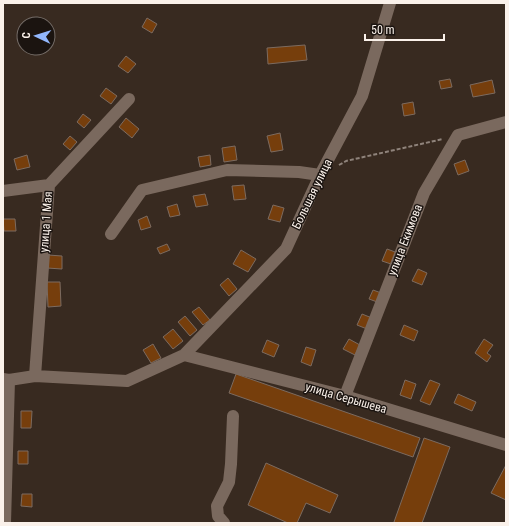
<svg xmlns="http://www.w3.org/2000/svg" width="509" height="526" font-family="'Roboto Condensed',sans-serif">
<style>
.building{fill:#763e0c;stroke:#7c6b60}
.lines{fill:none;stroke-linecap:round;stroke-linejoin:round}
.path{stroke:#8f837b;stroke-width:2;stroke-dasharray:4 2;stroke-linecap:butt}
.minor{stroke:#7a695e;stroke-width:12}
.labels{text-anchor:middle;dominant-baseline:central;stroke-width:3;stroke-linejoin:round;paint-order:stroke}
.street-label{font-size:12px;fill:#faf1ea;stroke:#1b1410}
</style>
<rect width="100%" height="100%" fill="#382a20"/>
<path class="building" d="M 147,18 L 157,24 L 152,33 L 142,27 Z
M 305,45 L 307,60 L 268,64 L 267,48 Z
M 126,56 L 136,64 L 128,73 L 118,66 Z
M 450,79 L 452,87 L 441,89 L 439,81 Z
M 492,80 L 495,93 L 473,97 L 470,85 Z
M 106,88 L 117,96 L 111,104 L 100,96 Z
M 413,102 L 415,114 L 404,116 L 402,104 Z
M 83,114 L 91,120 L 84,128 L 77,122 Z
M 126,118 L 139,129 L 132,138 L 119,127 Z
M 280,133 L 283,150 L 271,152 L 267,136 Z
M 70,136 L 77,142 L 70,150 L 63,144 Z
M 235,146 L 237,160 L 224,162 L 222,148 Z
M 27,155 L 30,167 L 17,170 L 14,159 Z
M 210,155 L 211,165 L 200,167 L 198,157 Z
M 465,160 L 469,171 L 458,175 L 454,164 Z
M 244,185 L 246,199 L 234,200 L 232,186 Z
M 205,194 L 208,205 L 196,207 L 193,196 Z
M 177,204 L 180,215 L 170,217 L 167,207 Z
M 273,205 L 284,208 L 280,222 L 268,219 Z
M 147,216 L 151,227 L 141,230 L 138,220 Z
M 3,219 L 15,219 L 16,231 L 4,231 Z
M 167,244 L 170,250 L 160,254 L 157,248 Z
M 387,249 L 398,253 L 394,265 L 382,261 Z
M 241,250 L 256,259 L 248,272 L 233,264 Z
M 48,255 L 62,256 L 62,269 L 47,268 Z
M 418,269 L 427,273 L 422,285 L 412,281 Z
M 228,278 L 237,289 L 229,296 L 220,285 Z
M 47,282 L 60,282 L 61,306 L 48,307 Z
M 373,290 L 384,294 L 380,303 L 369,299 Z
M 199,307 L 210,320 L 203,325 L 192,312 Z
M 362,314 L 372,318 L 367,329 L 357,325 Z
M 185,316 L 197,330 L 190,336 L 178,322 Z
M 404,325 L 418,331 L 414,341 L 400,335 Z
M 173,329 L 183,341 L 173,349 L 163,337 Z
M 349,339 L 360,345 L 355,355 L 343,349 Z
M 484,339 L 493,345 L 487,353 L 491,356 L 487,362 L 475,353 Z
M 267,340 L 279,345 L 274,357 L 262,352 Z
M 153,344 L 161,358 L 151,363 L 143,350 Z
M 306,347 L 316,350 L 311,366 L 301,362 Z
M 236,374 L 420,438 L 413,457 L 229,393 Z
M 405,380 L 416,384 L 411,399 L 400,395 Z
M 430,380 L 440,384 L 430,405 L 420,401 Z
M 458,394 L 476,402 L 472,411 L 454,403 Z
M 21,411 L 32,411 L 31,428 L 21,428 Z
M 424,438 L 450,447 L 422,523 L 396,523 L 394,522 Z
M 18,451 L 28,451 L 28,464 L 18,464 Z
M 266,463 L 338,495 L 330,513 L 306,503 L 297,523 L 288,523 L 248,505 Z
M 506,465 L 506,500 L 491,493 Z
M 22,494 L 32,494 L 32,507 L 21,506 Z"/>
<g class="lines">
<path class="path" d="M 339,165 L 346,161 L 443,139"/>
<path class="minor" d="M 3,191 L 49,185
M 111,234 L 142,190 L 227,170 L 299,172 L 320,175
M 184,355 L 345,396 L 506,445
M 35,376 L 49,185 L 129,99
M 3,379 L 9,380 L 35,376 L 127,381 L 184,355 L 286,249 L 320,175 L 362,96 L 390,3
M 345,396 L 424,193 L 458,135 L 506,122
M 5,523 L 9,380
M 224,523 L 218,516 L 217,506 L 229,482 L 231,464 L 233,416"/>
</g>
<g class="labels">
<g class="street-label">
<text transform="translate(312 194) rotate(-64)">Большая улица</text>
<text transform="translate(46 222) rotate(-86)">улица 1 Мая</text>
<text transform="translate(405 240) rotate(-69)">улица Екимова</text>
<text transform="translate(346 398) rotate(16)">улица Серышева</text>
</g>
</g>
<rect width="509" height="526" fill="none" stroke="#faf1ea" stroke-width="8"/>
<g transform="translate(36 36) rotate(274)"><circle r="19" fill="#1b1410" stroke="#746c67"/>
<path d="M0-3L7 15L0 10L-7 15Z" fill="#92b7fd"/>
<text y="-6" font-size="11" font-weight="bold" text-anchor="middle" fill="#faf1ea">С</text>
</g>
<path d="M365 34v6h79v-6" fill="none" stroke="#faf1ea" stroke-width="2"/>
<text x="371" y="34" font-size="12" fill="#faf1ea" stroke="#1b1410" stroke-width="3" paint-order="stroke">50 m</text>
</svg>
